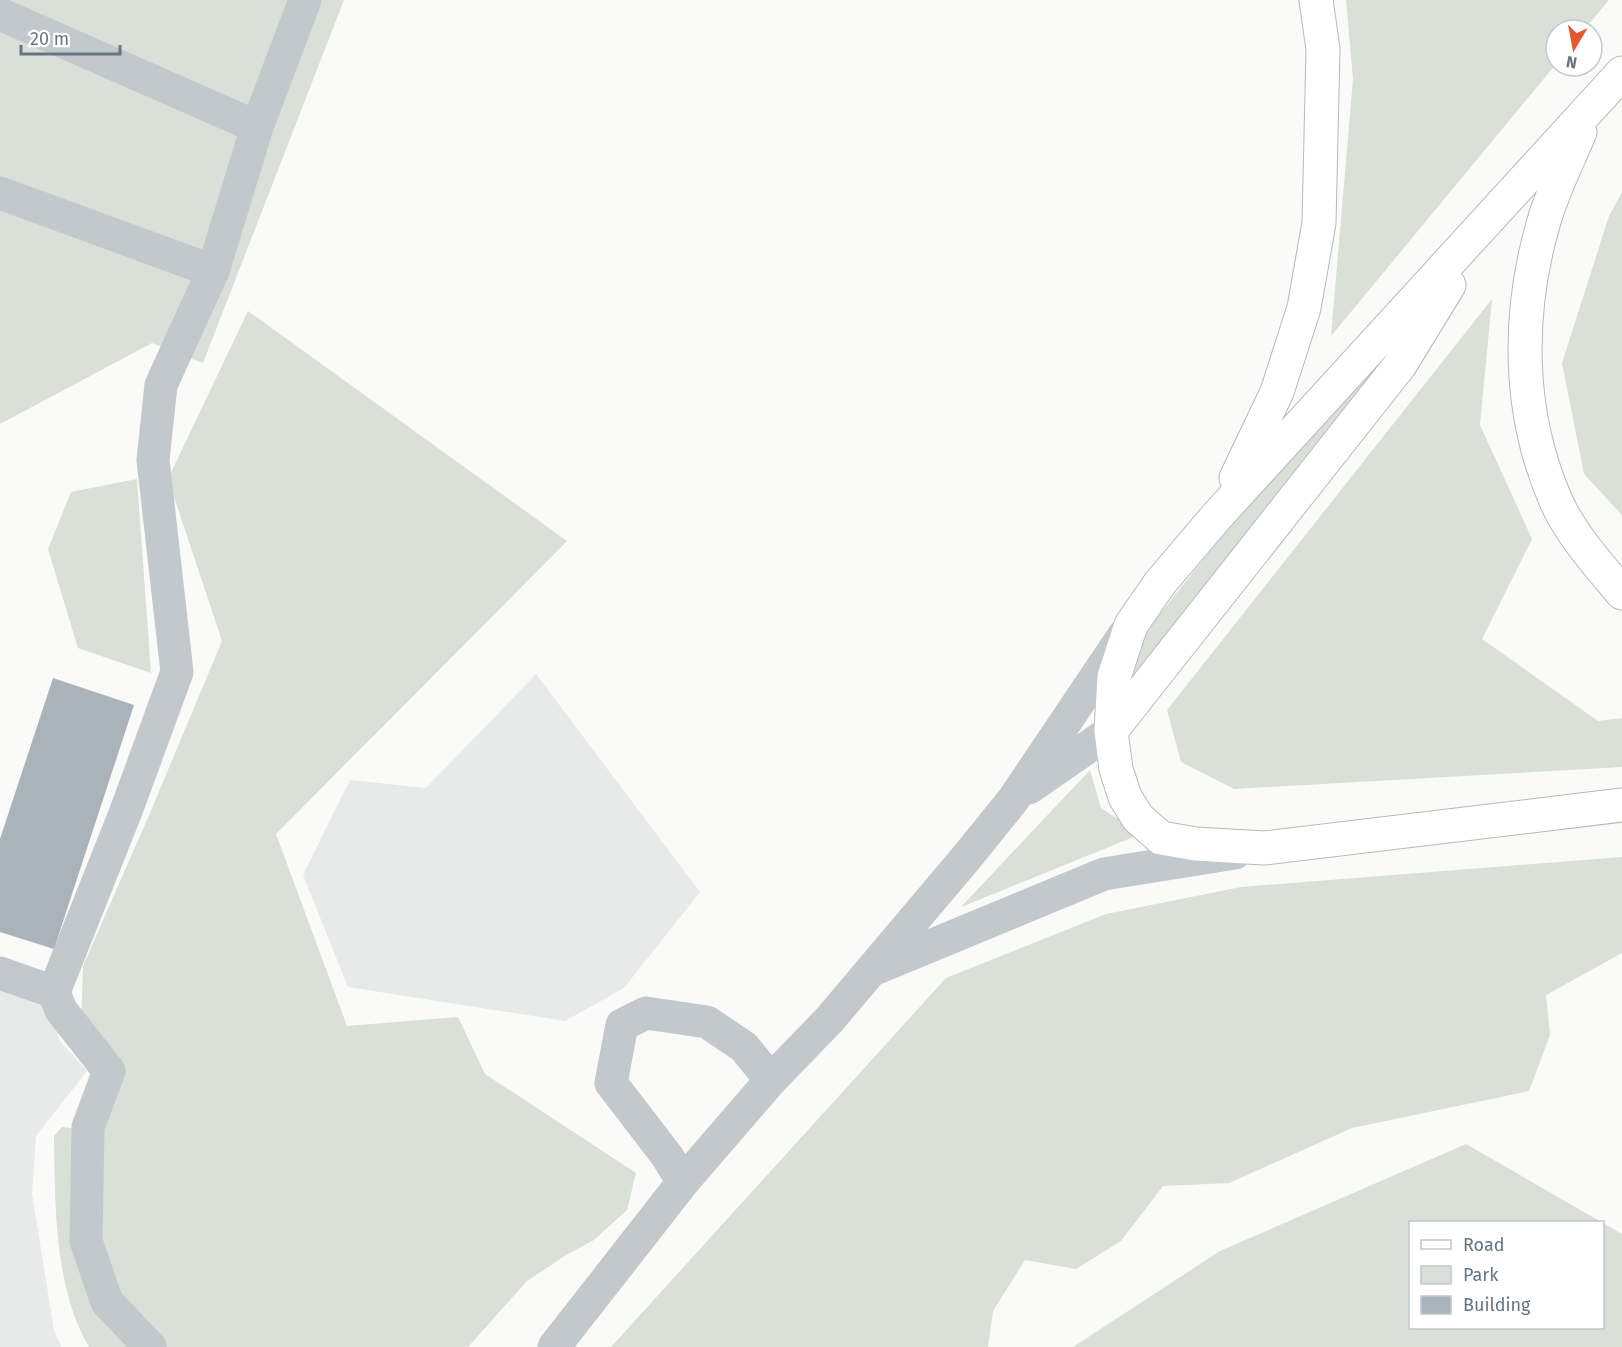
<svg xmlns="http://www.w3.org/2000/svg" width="1622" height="1347" font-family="'Fira Sans',sans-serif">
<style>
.built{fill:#e8e9e9}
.green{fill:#dadfd7;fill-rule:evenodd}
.building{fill:#aab3b9}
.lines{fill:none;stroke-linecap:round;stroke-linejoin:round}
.major-casing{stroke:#b5babe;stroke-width:35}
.minor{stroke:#c3c8cc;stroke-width:33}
.major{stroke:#fff;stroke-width:33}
</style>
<rect width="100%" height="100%" fill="#fafaf8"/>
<path class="built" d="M 536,674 L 700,892 L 624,988 L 565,1021 L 348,987 L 303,875 L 350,780 L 426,788 Z
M 0,960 L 48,977 L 59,1040 L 87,1071 L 36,1136 L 32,1194 L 54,1330 L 61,1347 L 0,1347 Z"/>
<path class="green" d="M 0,0 L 344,0 L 203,363 L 152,343 L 0,424 Z
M 1346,0 L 1609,0 L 1584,30 L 1556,30 L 1556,64 L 1331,336 L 1353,79 Z
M 1622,192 L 1622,515 L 1584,474 L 1562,363 L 1609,216 Z
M 1492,299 L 1480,425 L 1532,539 L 1482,639 L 1598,721 L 1622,718 L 1622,767 L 1234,789 L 1181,762 L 1167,710 Z
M 248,311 L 567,541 L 276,834 L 347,1026 L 458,1017 L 485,1074 L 636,1173 L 627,1210 L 594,1240 L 566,1255 L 527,1281 L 468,1347 L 162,1347 L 109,1291 L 101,1227 L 101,1119 L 81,1025 L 83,966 L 150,813 L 222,641 L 168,479 Z
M 1420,317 L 1134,675 L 1135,645 L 1292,448 Z
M 137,479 L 151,673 L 78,648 L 48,549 L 71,492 Z
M 1090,770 L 1101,808 L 1141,834 L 961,907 Z
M 1622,857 L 1622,953 L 1546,995 L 1550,1035 L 1529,1091 L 1352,1128 L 1229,1183 L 1163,1186 L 1121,1241 L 1076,1269 L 1025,1260 L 993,1311 L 988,1347 L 611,1347 L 946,978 L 1106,914 L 1241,887 Z
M 62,1127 L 79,1129 L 79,1187 L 138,1347 L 89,1347 C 54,1288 55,1203 54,1136 Z
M 1466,1144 L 1622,1234 L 1622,1347 L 1073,1347 L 1220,1251 ZM 1410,1222 L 1602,1222 L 1602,1328 L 1410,1328 Z"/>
<path class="building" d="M 53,678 L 134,705 L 54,949 L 0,932 L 0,839 Z"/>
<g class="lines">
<g class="major-casing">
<path id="major" d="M 1622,73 L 1217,516 L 1160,583 L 1131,625 L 1114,677 L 1111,731 L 1116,769 L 1125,797 L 1138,818 L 1161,838 L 1196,844 L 1264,848 L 1622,805
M 1580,132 C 1568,161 1553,190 1544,221 C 1517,313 1517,412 1556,501 C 1571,535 1599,565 1622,593
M 1236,478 L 1277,392 L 1304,308 L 1319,223 L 1323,49 L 1316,0
M 1111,731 L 1400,365 L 1449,285"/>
</g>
<path class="minor" d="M 0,14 L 257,127
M 0,193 L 213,271
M 1029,788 L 1111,731
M 877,968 L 1104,874 L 1235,853
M 0,973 L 54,992
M 683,1182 L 667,1156 L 611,1083 L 622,1025 L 646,1013 L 707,1022 L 744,1047 L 771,1080
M 150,1347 L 107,1302 L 86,1241 L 88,1127 L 109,1071 L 61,1010 L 54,992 L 126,811 L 177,672 L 153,460 L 161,385 L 213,271 L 257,127 L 305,0
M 554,1347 L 683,1182 L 771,1080 L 830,1019 L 966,858 L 1013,800 L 1124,635"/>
<use href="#major" class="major"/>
</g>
<rect x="1409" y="1221" width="195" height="108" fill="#ffffff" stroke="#c1c8cd" stroke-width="1.5"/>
<rect x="1421" y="1240" width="30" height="9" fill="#ffffff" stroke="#c1c8cd" stroke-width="1.5"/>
<text x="1463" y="1251" font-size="18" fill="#657683">Road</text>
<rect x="1421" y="1266" width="30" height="18" fill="#dadfd7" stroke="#c1c8cd" stroke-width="1.5"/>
<text x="1463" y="1281" font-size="18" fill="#657683">Park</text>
<rect x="1421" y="1296" width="30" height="18" fill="#aab3b9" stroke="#c1c8cd" stroke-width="1.5"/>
<text x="1463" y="1311" font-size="18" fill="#657683">Building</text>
<g transform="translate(1574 48) rotate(190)"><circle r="28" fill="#ffffff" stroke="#c1c8cd" stroke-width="1.5"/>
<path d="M0-4.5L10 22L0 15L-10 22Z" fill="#e4572e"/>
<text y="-9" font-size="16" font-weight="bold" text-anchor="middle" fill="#657683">N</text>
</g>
<path d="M21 45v9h99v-9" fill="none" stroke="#657683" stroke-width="3"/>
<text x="30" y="45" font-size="18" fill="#657683" stroke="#ffffff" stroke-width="4.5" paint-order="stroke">20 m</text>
</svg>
